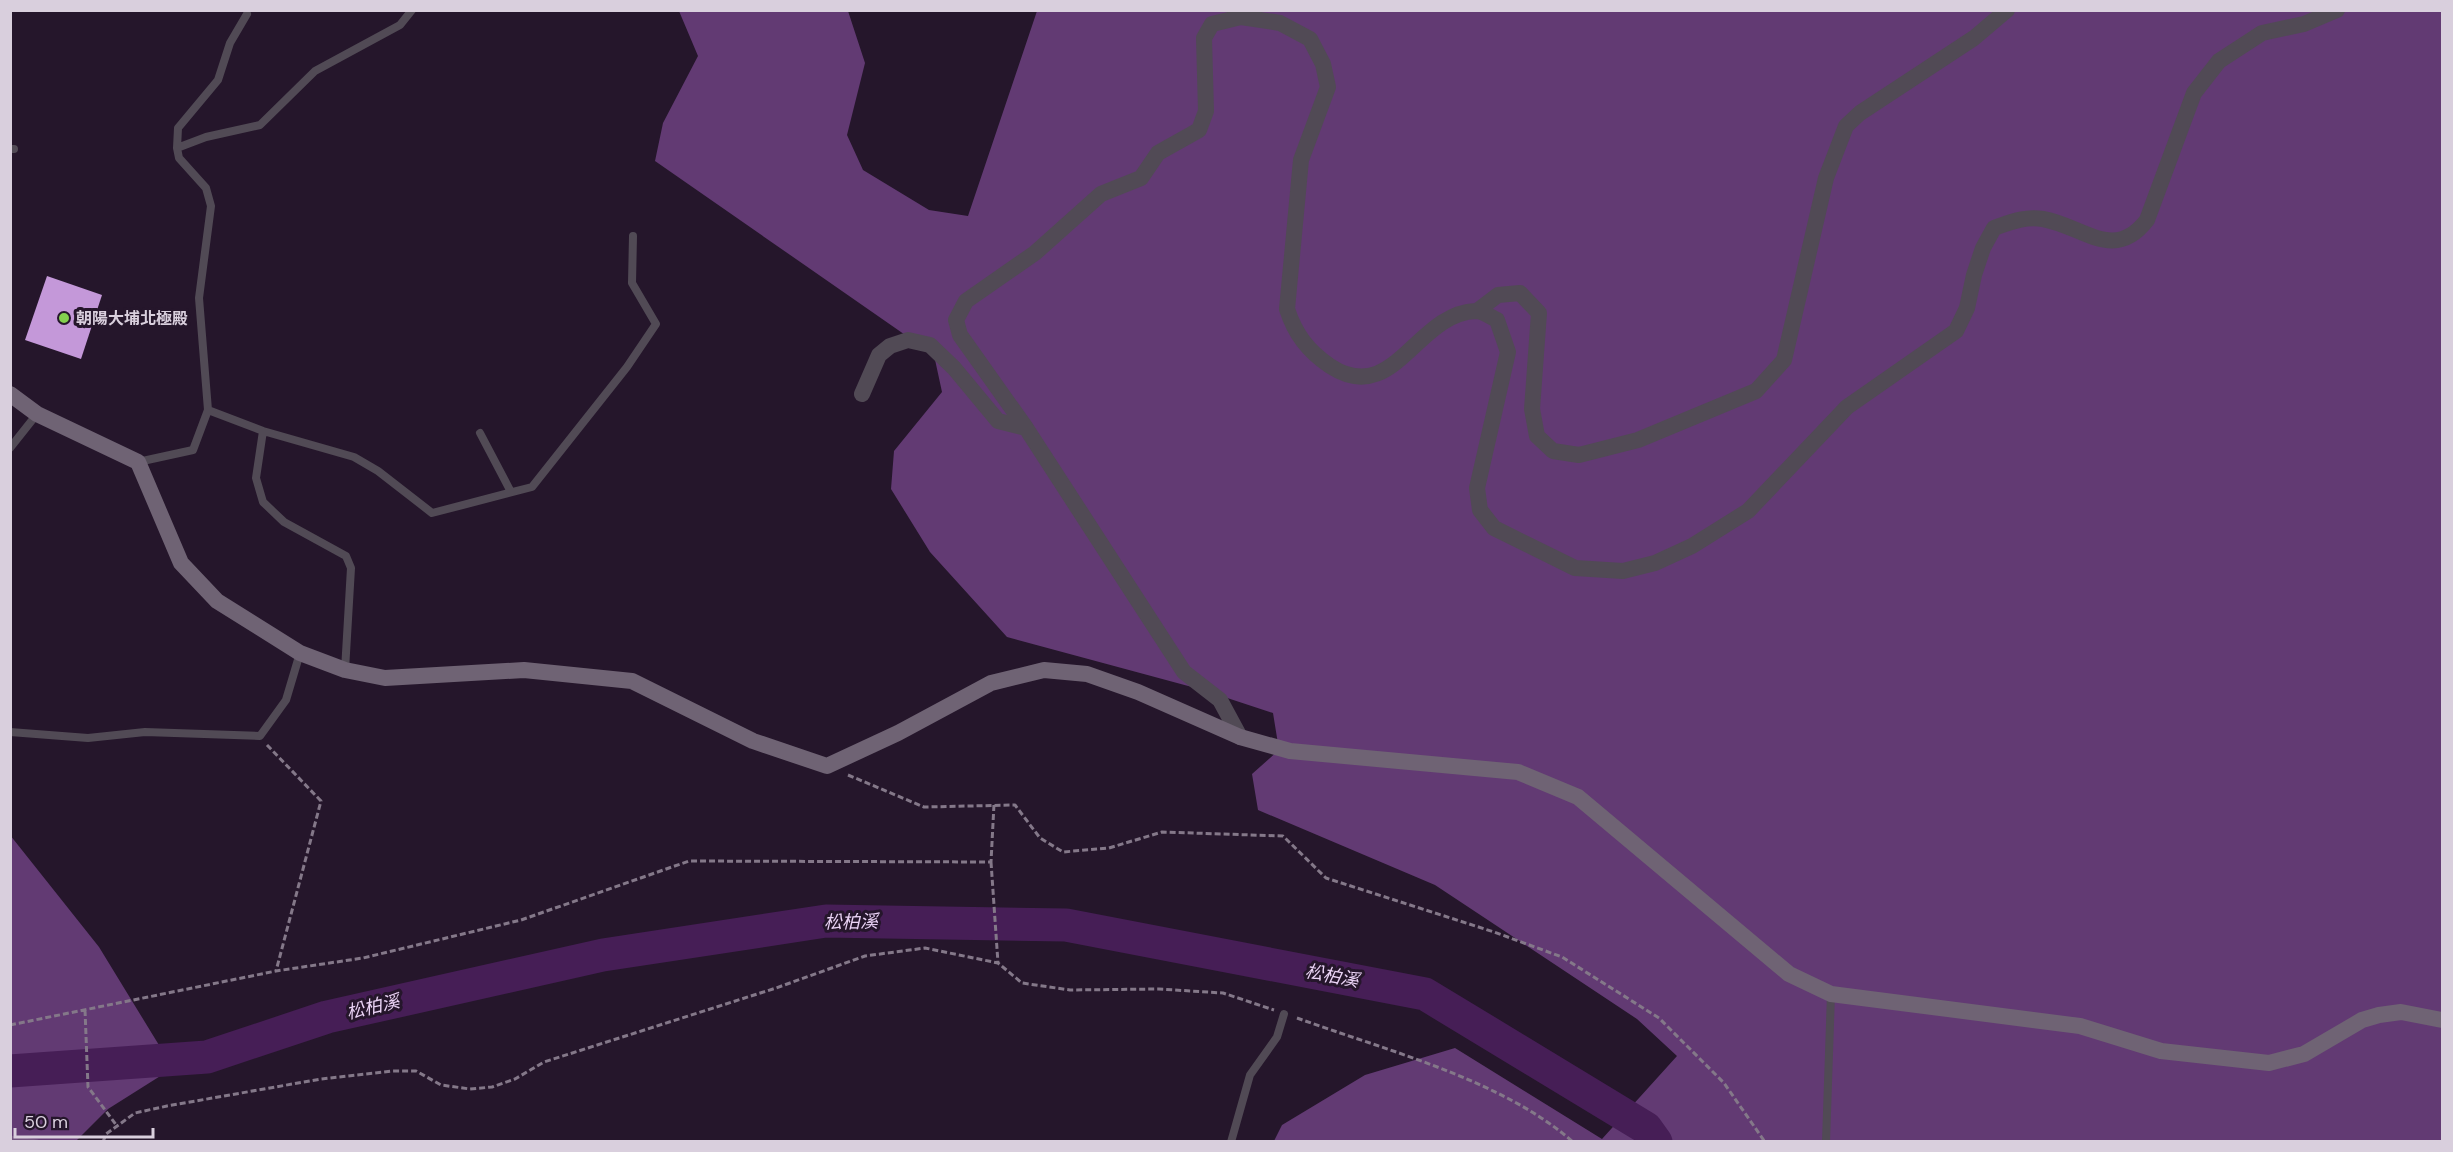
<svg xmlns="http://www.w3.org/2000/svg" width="2453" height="1152" font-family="'DM Sans','Noto Sans TC',sans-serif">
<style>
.forest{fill:#623a73}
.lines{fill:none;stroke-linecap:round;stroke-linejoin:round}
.stream{stroke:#72537e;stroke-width:5}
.river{stroke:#461e56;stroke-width:33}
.building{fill:#c498d9}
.path{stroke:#847889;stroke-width:3;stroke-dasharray:6 3;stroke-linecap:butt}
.service{stroke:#514a55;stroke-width:8}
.minor{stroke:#514a55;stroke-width:16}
.secondary{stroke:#6f6374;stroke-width:16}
.poi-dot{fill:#83d04f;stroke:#25162b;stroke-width:2}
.labels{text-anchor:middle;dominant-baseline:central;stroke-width:6;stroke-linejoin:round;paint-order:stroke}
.poi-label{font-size:16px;font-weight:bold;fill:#d9cfdd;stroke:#25162b;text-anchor:start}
.water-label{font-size:18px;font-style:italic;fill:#ebd4f6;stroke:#25162b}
</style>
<rect width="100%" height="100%" fill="#25162b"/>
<path class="forest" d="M 679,11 L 848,11 L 865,63 L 847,135 L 863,170 L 929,210 L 968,216 L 1037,11 L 2442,11 L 2442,1141 L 1274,1141 L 1282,1125 L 1365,1075 L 1455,1048 L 1602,1139 L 1677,1056 L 1637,1019 L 1435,885 L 1258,810 L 1252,774 L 1279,750 L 1273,713 L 1203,690 L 1007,637 L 930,552 L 891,489 L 894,451 L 942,392 L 934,355 L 655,161 L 663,123 L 698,56 Z
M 10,835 L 99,947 L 173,1068 L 108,1109 L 76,1141 L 11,1141 Z"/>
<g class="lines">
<path class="stream" d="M 10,1138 L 37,1142"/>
<path class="river" d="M 10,1071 L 207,1057 L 327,1017 L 603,955 L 826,921 L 1066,925 L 1425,994 L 1646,1128 L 1656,1142"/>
</g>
<path class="building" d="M 47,276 L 102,295 L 81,359 L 25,340 Z"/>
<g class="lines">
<path class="path" d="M 267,745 L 321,801 L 276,971
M 848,775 L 924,807 L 1015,805 L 1040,838 L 1063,852 L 1109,848 L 1162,832 L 1283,836 L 1326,878 L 1494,932 L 1562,957 L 1659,1018 L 1724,1083 L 1765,1142
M 991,862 L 998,963
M 85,1010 L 88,1087 L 117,1126
M 1297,1018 C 1385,1050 1503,1080 1573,1142
M 10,1025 L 276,971 L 363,958 L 521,920 L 689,861 L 991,862 L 994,804
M 103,1142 L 106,1134 L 135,1113 L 167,1106 L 321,1079 L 392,1071 L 416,1071 L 441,1085 L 470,1089 L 492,1087 L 515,1079 L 544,1062 L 776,988 L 865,956 L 925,948 L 998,963 L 1022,983 L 1070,990 L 1159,989 L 1223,993 L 1274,1010"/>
<path class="service" d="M 177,148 L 178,128 L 218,80 L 230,43 L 247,14
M 10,149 L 14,149
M 208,410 L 263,431 L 354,457 L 378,471 L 432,513 L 532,487 L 627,367 L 656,324 L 632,283 L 633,236
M 263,431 L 256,478 L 263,502 L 284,522 L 346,556 L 351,568 L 345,670
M 480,433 L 511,492
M 10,448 L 37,414
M 138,462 L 193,450 L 208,410 L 199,298 L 211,206 L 206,188 L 179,158 L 177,148 L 206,137 L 260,125 L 315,71 L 400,25 L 412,10
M 10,732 L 88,738 L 145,732 L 260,736 L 286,700 L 300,653
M 1231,1142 L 1250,1075 L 1277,1037 L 1284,1014
M 1826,1142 L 1831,994"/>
<path class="minor" d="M 1477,311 L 1498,295 L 1520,293 L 1539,313 L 1532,409 L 1537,436 L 1553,451 L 1579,455 L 1638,440 L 1756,391 L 1784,360 L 1826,178 L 1846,126 L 1860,113 L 1974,38 L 2007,10
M 862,394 L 879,355 L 890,346 L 908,340 L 930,345 L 954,368 L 998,421 L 1026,428
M 1240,737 L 1220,700 L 1184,672 L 1026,428 L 960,335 L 956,320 L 966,301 L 1035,253 L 1101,194 L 1141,178 L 1158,153 L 1199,130 L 1206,111 L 1204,38 L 1212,24 L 1241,17 L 1280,23 L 1310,39 L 1323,64 L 1328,87 L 1301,160 L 1287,309 C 1295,334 1308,351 1330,366 C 1394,408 1416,313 1476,311 C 1482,311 1491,317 1497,320 L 1508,352 L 1477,488 L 1480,510 L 1494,528 L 1575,568 L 1623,571 L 1655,563 L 1692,546 L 1748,511 L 1847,407 L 1956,331 L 1967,308 L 1974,275 L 1983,248 L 1994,228 C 2011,222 2025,216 2043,219 C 2083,226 2114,263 2147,220 L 2194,93 L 2219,61 L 2262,33 L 2304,24 L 2337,10"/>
<path class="secondary" d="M 10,394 L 37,414 L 138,462 L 181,563 L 217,601 L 300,653 L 345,670 L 385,678 L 524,670 L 632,681 L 753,741 L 827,766 L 898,733 L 991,683 L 1044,670 L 1087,674 L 1138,692 L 1240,737 L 1290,751 L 1518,772 L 1578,797 L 1789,974 L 1831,994 L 2080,1026 L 2161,1051 L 2269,1063 L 2304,1054 L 2362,1020 L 2379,1015 L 2401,1012 L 2442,1020"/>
</g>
<circle class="poi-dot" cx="64" cy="318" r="6"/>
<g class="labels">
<g class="poi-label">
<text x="76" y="318">朝陽大埔北極殿</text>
</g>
<g class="water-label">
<text transform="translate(851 922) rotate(-1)">松柏溪</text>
<text transform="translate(1332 976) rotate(11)">松柏溪</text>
<text transform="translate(373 1007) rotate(-13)">松柏溪</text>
</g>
</g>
<rect width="2453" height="1152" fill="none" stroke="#d9cfdd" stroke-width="24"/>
<path d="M15 1128v9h138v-9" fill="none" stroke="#d9cfdd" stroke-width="3"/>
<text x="24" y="1128" font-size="18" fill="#d9cfdd" stroke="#25162b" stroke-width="4.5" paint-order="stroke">50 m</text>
</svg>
